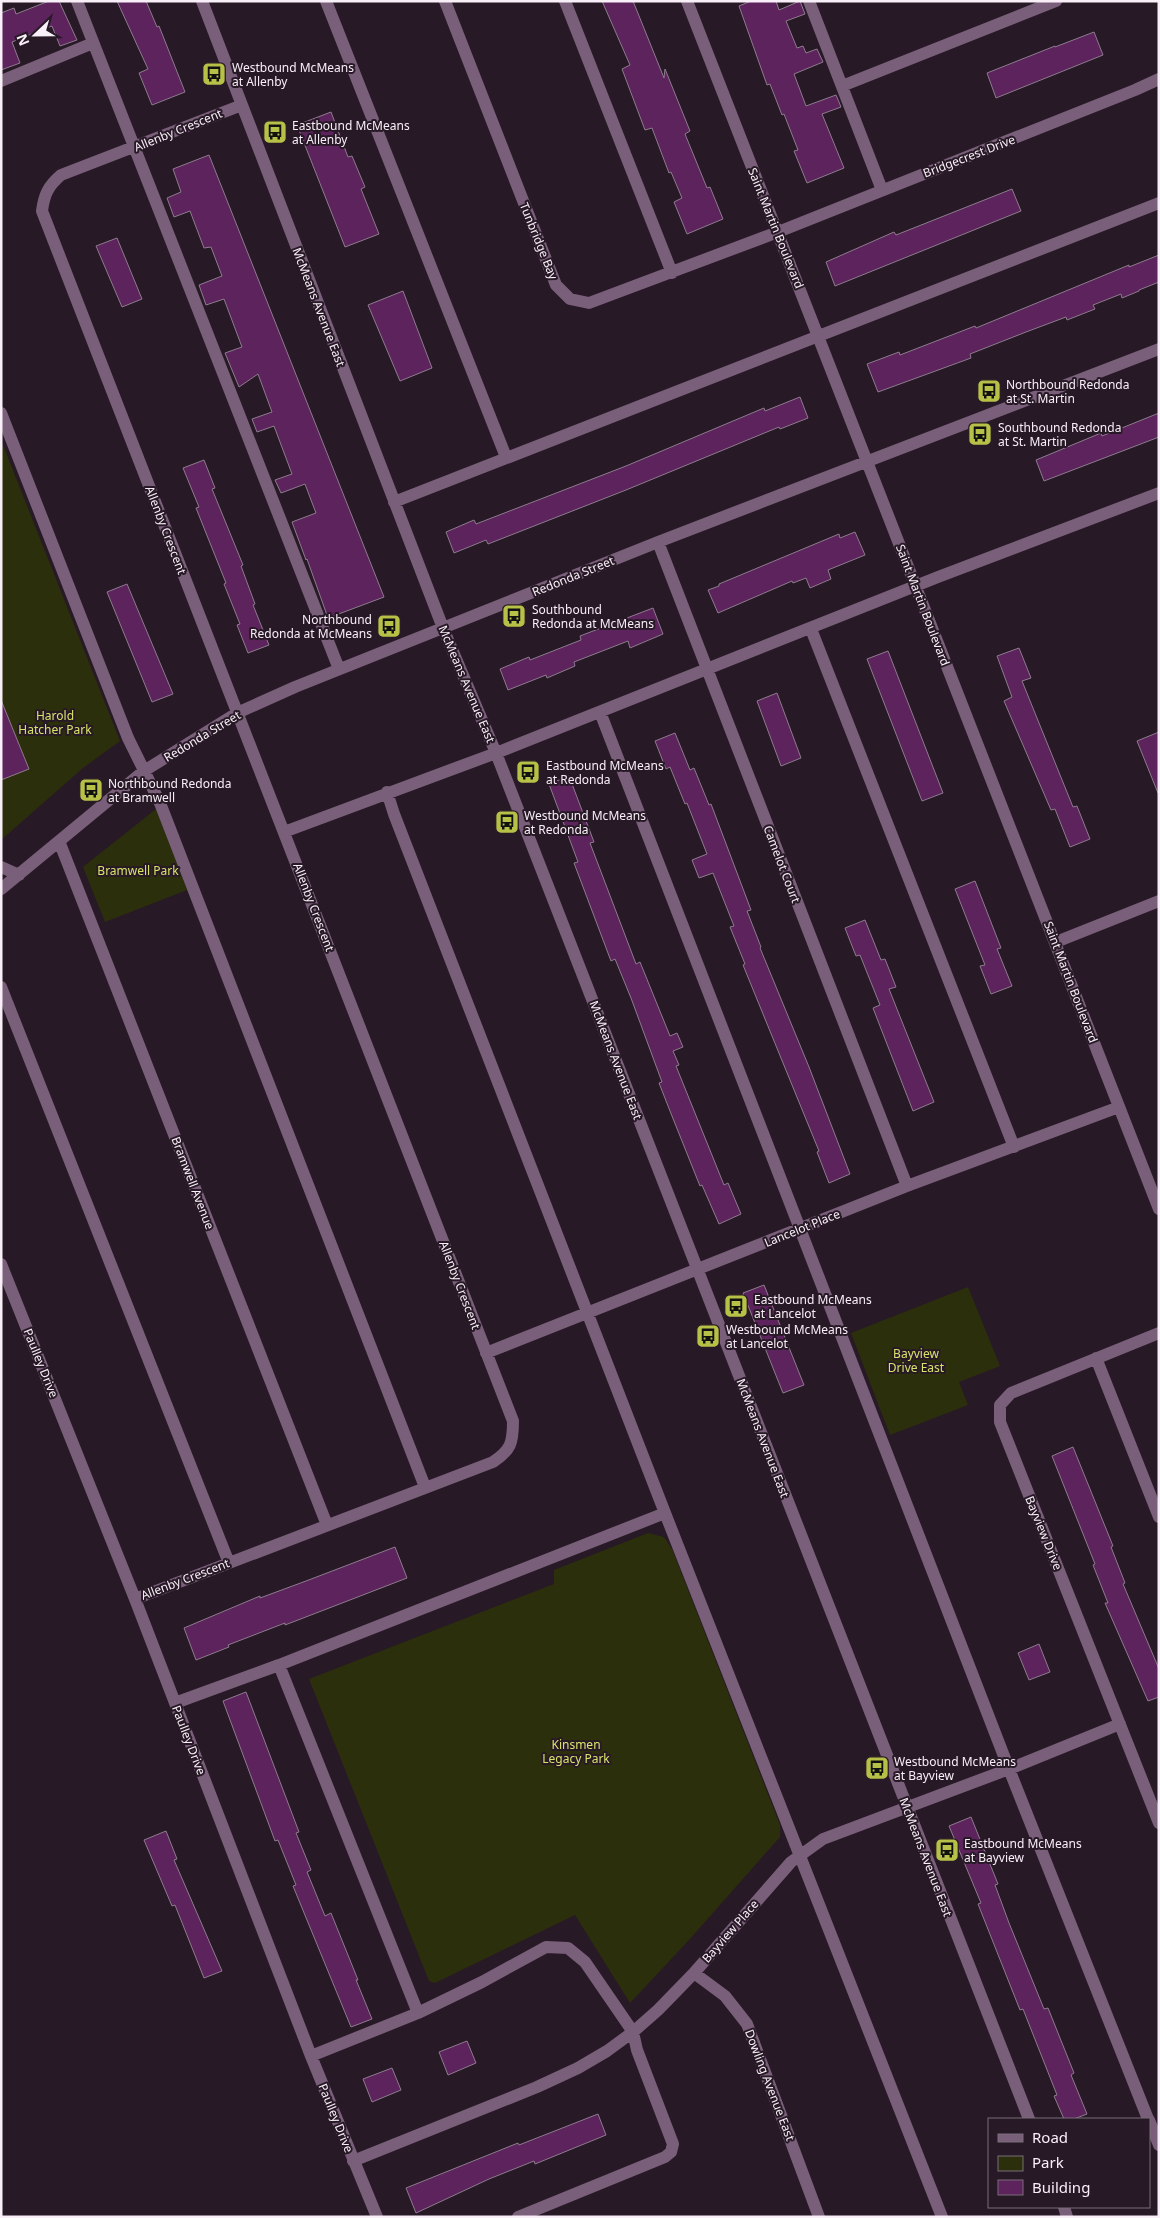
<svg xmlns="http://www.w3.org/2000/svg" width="1160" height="2218" font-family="'Noto Sans',sans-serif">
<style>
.green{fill:#2c2f0b}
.building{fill:#5c235d;stroke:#8d7c8d}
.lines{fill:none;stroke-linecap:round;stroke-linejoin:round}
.minor{stroke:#795f79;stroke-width:12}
.labels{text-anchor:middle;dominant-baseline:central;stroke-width:4;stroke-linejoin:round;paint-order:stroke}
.poi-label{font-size:12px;fill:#f9eff8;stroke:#271926;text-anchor:start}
.street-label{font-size:12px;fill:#f9eff8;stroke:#271926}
.park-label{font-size:12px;fill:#d9e36a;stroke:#271926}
</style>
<rect width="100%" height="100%" fill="#271926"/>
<path class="green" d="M 1,440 L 120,741 L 83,768 L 1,840 Z
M 156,809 L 187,890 L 105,922 L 83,867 Z
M 968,1287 L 1000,1366 L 959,1382 L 968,1405 L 890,1435 L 851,1333 Z
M 648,1533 L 664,1537 L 672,1549 L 780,1825 L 780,1837 L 689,1940 L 630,2003 L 575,1915 L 435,1983 L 429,1981 L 309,1679 L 554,1584 L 554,1570 Z"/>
<path class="building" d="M 49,1 L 59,1 L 77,40 L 60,46 L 52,26 L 12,42 L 20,63 L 1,70 L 1,13 L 14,8 L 16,14 Z
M 117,1 L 146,1 L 157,27 L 159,26 L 185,92 L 152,105 L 139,73 L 148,69 Z
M 602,1 L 633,1 L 664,78 L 665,69 L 690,131 L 685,134 L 707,188 L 710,187 L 723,219 L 687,234 L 674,202 L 682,198 L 671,172 L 669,173 L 652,128 L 645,130 L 622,69 L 630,65 Z
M 751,1 L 776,1 L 779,10 L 800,1 L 805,14 L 786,21 L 797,48 L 803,46 L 806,53 L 817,49 L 823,62 L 794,74 L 806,106 L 836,95 L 841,107 L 822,114 L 844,168 L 807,183 L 794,151 L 798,150 L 784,114 L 782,115 L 770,84 L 767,85 L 739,6 Z
M 1094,32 L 1103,55 L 996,98 L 987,73 L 1055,46 L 1055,47 Z
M 331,112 L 348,157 L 352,156 L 365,187 L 361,189 L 379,234 L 345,247 L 297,125 Z
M 209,155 L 384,597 L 328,618 L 307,559 L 306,560 L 292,522 L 316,513 L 311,500 L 305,484 L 281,493 L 275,480 L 292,474 L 274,426 L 257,432 L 252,419 L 272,412 L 258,374 L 239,387 L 225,353 L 242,347 L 224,299 L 206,305 L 199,285 L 222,276 L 211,247 L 204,248 L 190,211 L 174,217 L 167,198 L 181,192 L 173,169 Z
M 1012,189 L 1021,211 L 835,286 L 826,262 L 894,232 L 896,235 Z
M 117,238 L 142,299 L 122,307 L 96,246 Z
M 1159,255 L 1159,282 L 1139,290 L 1139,291 L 1122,298 L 1121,294 L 1093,305 L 1095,309 L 1067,320 L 1066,317 L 1026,332 L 970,354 L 971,358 L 878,392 L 867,364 L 899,352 L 900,355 L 975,326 L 976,328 L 1129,265 L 1129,267 Z
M 403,291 L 432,368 L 400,381 L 368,305 Z
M 800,397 L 808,418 L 780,429 L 779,427 L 626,490 L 488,544 L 486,540 L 454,553 L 446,532 L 474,520 L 476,524 L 626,466 L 764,408 L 765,411 Z
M 1159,413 L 1159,437 L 1044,481 L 1036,460 L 1101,433 L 1102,436 Z
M 204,460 L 215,488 L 212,489 L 243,565 L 241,566 L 255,604 L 253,605 L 269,645 L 248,653 L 237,625 L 240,624 L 224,584 L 226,583 L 196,508 L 199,507 L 183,468 Z
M 855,532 L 865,555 L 828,570 L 831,579 L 810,588 L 806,578 L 793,583 L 792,581 L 718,613 L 708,590 L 719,586 L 719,584 L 839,534 L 840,538 Z
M 127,584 L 173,694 L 152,702 L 107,592 Z
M 653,608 L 663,634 L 630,648 L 628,641 L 574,662 L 575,666 L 547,678 L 546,675 L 508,690 L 500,669 L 529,657 L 530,660 L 581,640 L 580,636 Z
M 1019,648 L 1031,678 L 1022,681 L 1073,807 L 1077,806 L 1090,839 L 1070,847 L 1055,809 L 1051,810 L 1004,701 L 1012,697 L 997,656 Z
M 888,651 L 943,793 L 922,801 L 867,659 Z
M 777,693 L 801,758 L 781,766 L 757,701 Z
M 1,700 L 29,769 L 1,780 Z
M 1159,732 L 1159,793 L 1158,793 L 1137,741 Z
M 675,733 L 690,770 L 694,768 L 709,805 L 711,804 L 751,910 L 747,911 L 761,947 L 760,948 L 809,1067 L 850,1174 L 829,1183 L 817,1152 L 819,1151 L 743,965 L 745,964 L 730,927 L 734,926 L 713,873 L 699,878 L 692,860 L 707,854 L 687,803 L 685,804 L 670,767 L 666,769 L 655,741 Z
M 569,776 L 594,842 L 590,843 L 636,964 L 640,962 L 670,1036 L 677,1033 L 683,1047 L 673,1051 L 679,1065 L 676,1066 L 724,1185 L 728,1183 L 741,1214 L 719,1224 L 702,1185 L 700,1186 L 670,1111 L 659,1083 L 662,1082 L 631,998 L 615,959 L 611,961 L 574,863 L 578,862 L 549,784 Z
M 975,881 L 1001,948 L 997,949 L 1012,986 L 991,994 L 980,966 L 985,965 L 955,889 Z
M 865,920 L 881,960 L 885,959 L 896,987 L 889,989 L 934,1102 L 913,1111 L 873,1008 L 880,1005 L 860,955 L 856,956 L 845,928 Z
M 764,1285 L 804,1385 L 783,1393 L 743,1293 Z
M 1073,1447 L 1113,1546 L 1111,1547 L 1125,1583 L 1123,1584 L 1159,1669 L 1159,1697 L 1148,1701 L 1105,1603 L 1108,1603 L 1093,1565 L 1095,1564 L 1052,1456 Z
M 395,1547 L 407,1578 L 285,1625 L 285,1623 L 228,1645 L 229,1647 L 196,1660 L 184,1628 L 260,1596 L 260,1598 L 306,1581 Z
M 1039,1644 L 1050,1672 L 1029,1680 L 1018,1653 Z
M 246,1692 L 299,1832 L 296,1833 L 311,1870 L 307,1872 L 325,1916 L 331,1913 L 358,1980 L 356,1980 L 372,2019 L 351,2027 L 293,1886 L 296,1885 L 278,1840 L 275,1841 L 223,1701 Z
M 971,1817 L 998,1884 L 995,1885 L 1009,1923 L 1044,2009 L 1048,2008 L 1074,2073 L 1071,2075 L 1087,2114 L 1074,2119 L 1064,2119 L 1054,2096 L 1057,2095 L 1023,2009 L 1020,2010 L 978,1904 L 981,1903 L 949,1826 Z
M 166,1831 L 177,1859 L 174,1860 L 222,1971 L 204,1978 L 175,1905 L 172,1906 L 144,1840 Z
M 467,2041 L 476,2063 L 448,2075 L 439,2052 Z
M 392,2068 L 401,2090 L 372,2102 L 363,2079 Z
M 598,2114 L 606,2135 L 535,2164 L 534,2161 L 489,2179 L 416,2213 L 406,2188 L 518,2143 L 519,2145 Z"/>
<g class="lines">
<path class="minor" d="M 77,1 L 339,669
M 202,1 L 443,628 L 496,753 L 1029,2119
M 326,1 L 506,457
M 445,1 L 556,285 L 570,299 L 589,303 L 778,232 L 1135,90 L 1159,79
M 565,1 L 672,273
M 687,1 L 1159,1209
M 809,1 L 882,190
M 1,81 L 93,43
M 842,86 L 1056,1
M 1,413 L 128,738 L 160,803 L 425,1487
M 394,502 L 1159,203
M 658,542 L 907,1186
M 811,629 L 1014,1147
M 600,712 L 1009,1769 L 1148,2119
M 387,792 L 394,814 L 665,1513 L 942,2217
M 284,832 L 496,753 L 938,577 L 1159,493
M 59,841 L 327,1525
M 1,867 L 19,875
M 1,889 L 144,771 L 237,713 L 295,687 L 658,542 L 1159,349
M 1056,942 L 1159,901
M 1,987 L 229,1563
M 1,1264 L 135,1599 L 311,2056 L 377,2217
M 1159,1333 L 1011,1393 L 1000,1405 L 1000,1422 L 1159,1823
M 486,1353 L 907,1186 L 1119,1107
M 1096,1358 L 1159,1517
M 135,1599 L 493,1462 C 511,1450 513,1443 513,1421 L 42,211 C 44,195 48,186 61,175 L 242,105
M 279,1665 L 418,2013
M 175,1703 L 279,1665 L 665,1513
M 694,1973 L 725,1996 L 747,2024 L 819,2217
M 311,2056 L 418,2013 L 482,1982 L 546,1947 L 568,1948 L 585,1962 L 633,2032 L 637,2050 L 673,2144 L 671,2152 L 665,2157 L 518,2217
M 1149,2120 L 1159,2145
M 353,2161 L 537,2087 L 578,2068 L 607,2051 L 633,2032 L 658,2010 L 694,1973 L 791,1862 L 823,1839 L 1009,1769 L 1120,1724
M 1064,2207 L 1067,2217"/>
</g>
<defs>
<g id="bus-square" transform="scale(1.25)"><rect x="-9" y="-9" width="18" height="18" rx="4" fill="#b8c147" stroke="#271926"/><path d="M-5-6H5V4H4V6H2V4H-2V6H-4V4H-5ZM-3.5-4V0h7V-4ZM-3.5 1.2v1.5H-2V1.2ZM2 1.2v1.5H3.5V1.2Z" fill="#111"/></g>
</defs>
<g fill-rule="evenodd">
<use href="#bus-square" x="214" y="74"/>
<use href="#bus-square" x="275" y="132"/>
<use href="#bus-square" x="989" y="391"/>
<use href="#bus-square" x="980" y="434"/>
<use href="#bus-square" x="514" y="616"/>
<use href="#bus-square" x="389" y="626"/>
<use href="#bus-square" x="528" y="772"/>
<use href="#bus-square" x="91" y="790"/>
<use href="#bus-square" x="507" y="822"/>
<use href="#bus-square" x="736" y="1306"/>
<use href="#bus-square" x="708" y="1336"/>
<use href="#bus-square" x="877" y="1768"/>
<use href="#bus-square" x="947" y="1850"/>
</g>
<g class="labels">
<g class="poi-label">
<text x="232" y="67">Westbound McMeans<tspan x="232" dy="14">at Allenby</tspan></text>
<text x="292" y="125">Eastbound McMeans<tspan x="292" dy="14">at Allenby</tspan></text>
<text x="1006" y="384">Northbound Redonda<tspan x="1006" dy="14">at St. Martin</tspan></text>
<text x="998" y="427">Southbound Redonda<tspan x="998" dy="14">at St. Martin</tspan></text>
<text x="532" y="609">Southbound<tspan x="532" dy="14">Redonda at McMeans</tspan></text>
<text x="372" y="619" text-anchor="end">Northbound<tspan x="372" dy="14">Redonda at McMeans</tspan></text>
<text x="546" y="765">Eastbound McMeans<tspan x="546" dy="14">at Redonda</tspan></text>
<text x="108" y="783">Northbound Redonda<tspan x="108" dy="14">at Bramwell</tspan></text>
<text x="524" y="815">Westbound McMeans<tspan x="524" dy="14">at Redonda</tspan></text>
<text x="754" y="1299">Eastbound McMeans<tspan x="754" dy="14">at Lancelot</tspan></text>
<text x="726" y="1329">Westbound McMeans<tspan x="726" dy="14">at Lancelot</tspan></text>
<text x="894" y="1761">Westbound McMeans<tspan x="894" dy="14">at Bayview</tspan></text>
<text x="964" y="1843">Eastbound McMeans<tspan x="964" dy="14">at Bayview</tspan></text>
</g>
<g class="street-label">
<text transform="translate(178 130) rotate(-22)">Allenby Crescent</text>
<text transform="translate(969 156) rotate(-21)">Bridgecrest Drive</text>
<text transform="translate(776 228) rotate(68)">Saint Martin Boulevard</text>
<text transform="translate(539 241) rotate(68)">Tunbridge Bay</text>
<text transform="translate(319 307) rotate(69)">McMeans Avenue East</text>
<text transform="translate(166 530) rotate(69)">Allenby Crescent</text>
<text transform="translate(573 576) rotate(-22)">Redonda Street</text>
<text transform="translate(923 605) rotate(69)">Saint Martin Boulevard</text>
<text transform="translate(467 684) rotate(67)">McMeans Avenue East</text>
<text transform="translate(202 736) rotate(-31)">Redonda Street</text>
<text transform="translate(782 864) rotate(69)">Camelot Court</text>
<text transform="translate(314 907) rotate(69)">Allenby Crescent</text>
<text transform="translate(1071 982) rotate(69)">Saint Martin Boulevard</text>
<text transform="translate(616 1060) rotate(69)">McMeans Avenue East</text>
<text transform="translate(193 1183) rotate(69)">Bramwell Avenue</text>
<text transform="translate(802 1228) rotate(-22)">Lancelot Place</text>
<text transform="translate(460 1285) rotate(69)">Allenby Crescent</text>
<text transform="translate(41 1363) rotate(68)">Paulley Drive</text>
<text transform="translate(763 1438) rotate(69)">McMeans Avenue East</text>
<text transform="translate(1044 1533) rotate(68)">Bayview Drive</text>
<text transform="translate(185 1579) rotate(-21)">Allenby Crescent</text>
<text transform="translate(189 1740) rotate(69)">Paulley Drive</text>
<text transform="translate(926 1857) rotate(69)">McMeans Avenue East</text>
<text transform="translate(730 1931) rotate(-49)">Bayview Place</text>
<text transform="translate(770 2085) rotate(69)">Dowling Avenue East</text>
<text transform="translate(336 2118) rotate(68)">Paulley Drive</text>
</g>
<g class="park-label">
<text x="55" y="715">Harold<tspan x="55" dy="14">Hatcher Park</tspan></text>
<text x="138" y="870">Bramwell Park</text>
<text x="916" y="1353">Bayview<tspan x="916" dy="14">Drive East</tspan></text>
<text x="576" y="1744">Kinsmen<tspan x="576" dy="14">Legacy Park</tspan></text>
</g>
</g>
<rect width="1160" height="2218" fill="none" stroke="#f9eff8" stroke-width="5"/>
<rect x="988" y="2118" width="162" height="90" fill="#271926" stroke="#7b6f7a"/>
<rect x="998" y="2134" width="25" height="8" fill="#795f79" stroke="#7b6f7a"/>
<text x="1032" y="2143" font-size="15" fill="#f9eff8">Road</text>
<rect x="998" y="2156" width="25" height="15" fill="#2c2f0b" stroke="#7b6f7a"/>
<text x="1032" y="2168" font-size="15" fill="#f9eff8">Park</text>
<rect x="998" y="2180" width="25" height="15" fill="#5c235d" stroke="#7b6f7a"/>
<text x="1032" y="2193" font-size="15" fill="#f9eff8">Building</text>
<g transform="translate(35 35) rotate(248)" stroke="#271926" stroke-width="4" paint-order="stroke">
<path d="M0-4L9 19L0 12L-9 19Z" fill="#f9eff8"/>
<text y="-8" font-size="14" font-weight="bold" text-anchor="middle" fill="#f9eff8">N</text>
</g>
</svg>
